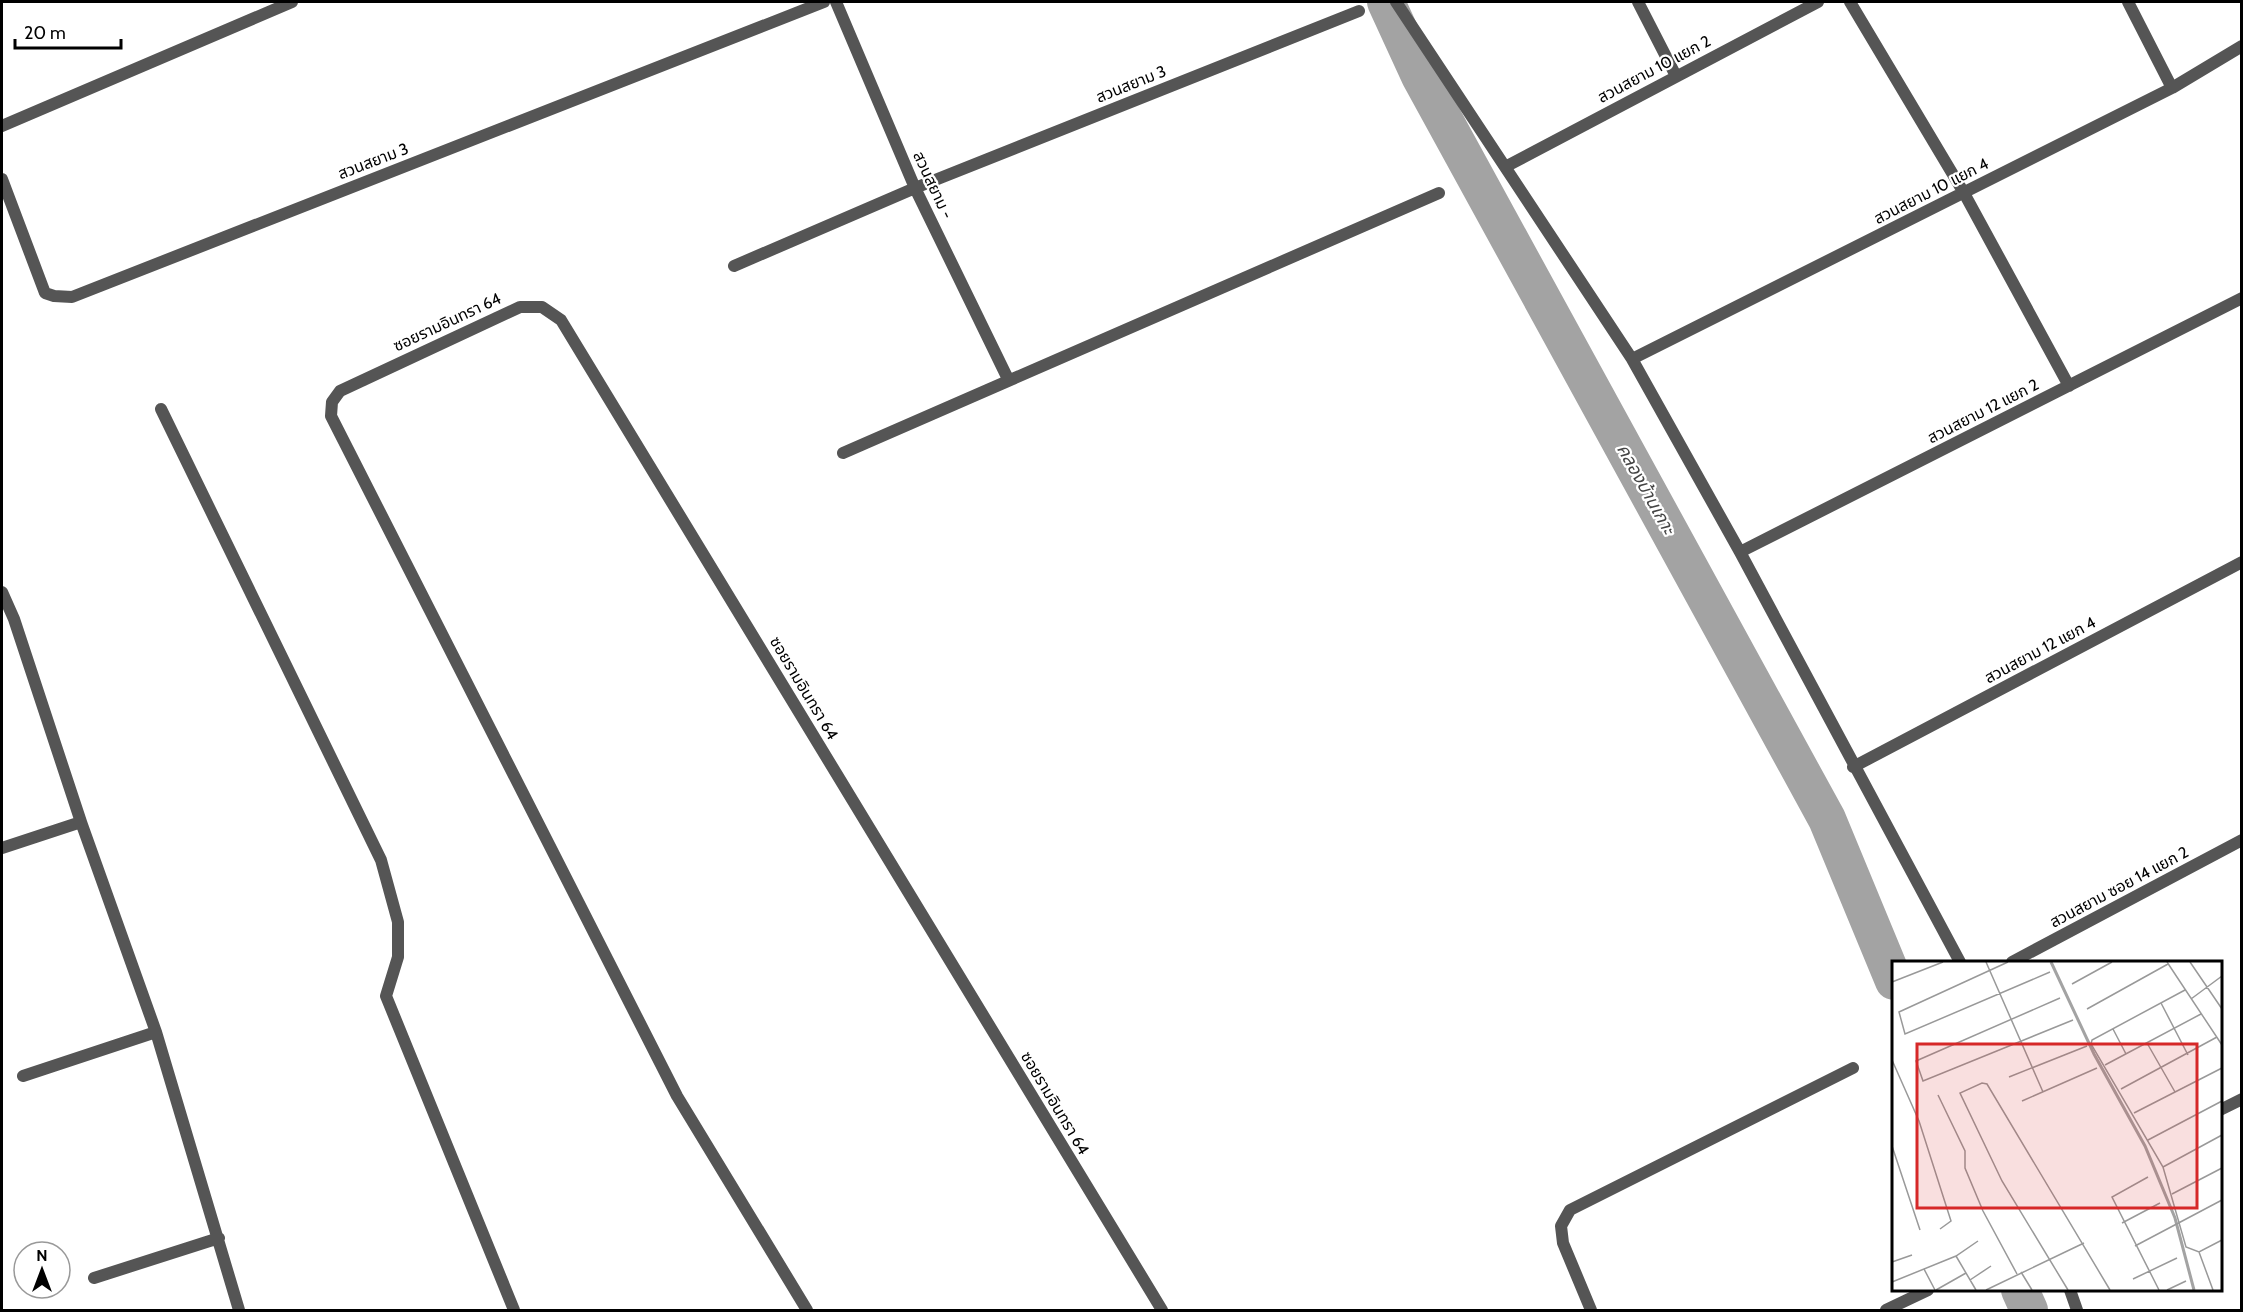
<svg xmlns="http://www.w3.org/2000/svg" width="2243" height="1312" font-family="Cabin,'Noto Sans Thai',sans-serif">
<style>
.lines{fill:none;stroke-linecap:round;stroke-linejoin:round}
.canal{stroke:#a3a3a3;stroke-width:38}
.street{stroke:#555;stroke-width:12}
.labels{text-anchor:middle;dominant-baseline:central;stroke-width:4.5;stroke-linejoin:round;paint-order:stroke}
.street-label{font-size:16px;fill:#000;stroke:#fff}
.water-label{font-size:18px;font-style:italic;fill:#444;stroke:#fff}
.inset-river{fill:none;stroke:#a3a3a3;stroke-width:3}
.inset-road{fill:none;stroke:#999;stroke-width:1.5}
.view{fill:#d62828;fill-opacity:0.15;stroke:#d62828;stroke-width:3}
.inset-edge{fill:none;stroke:#000;stroke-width:3}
</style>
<rect width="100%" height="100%" fill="#fff"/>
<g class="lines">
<path class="canal" d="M 1386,2 L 1420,76 L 1827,819 L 1894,981
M 2020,1290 L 2029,1310"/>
<path class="street" d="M 836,2 L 915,188 L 1008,379
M 1396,2 L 1632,359 L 1740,552 L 1960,962
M 1638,2 L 1676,76
M 1850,2 L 1964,193 L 2069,386
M 2128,2 L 2172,88
M 2,126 L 292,2
M 1505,167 L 1818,2
M 2,179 L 45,293 L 54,296 L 72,297 L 824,2
M 734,266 L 915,188 L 1359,11
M 1632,359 L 2172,88 L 2242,46
M 161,409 L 381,860 L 398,922 L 398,957 L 386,996 L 514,1310
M 843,453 L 1439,193
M 1740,552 L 2242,298
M 2,592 L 14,619 L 81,822 L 156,1032 L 239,1310
M 1853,767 L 2242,562
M 2,848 L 81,822
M 2012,962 L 2242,840
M 23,1076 L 156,1032
M 2220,1110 L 2242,1099
M 94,1278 L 219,1238
M 2070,1290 L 2077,1310
M 807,1310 L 677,1096 L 331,416 L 332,402 L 340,391 L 520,307 L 542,307 L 561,320 L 1162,1310
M 1591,1310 L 1563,1243 L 1561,1226 L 1570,1210 L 1853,1068
M 1886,1310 L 1928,1290"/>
</g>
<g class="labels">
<g class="street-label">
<text transform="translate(1654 69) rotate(-28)">สวนสยาม 10 แยก 2</text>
<text transform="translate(1131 84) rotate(-22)">สวนสยาม 3</text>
<text transform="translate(373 161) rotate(-21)">สวนสยาม 3</text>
<text transform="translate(933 185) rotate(65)">สวนสยาม -</text>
<text transform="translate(1931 191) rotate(-27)">สวนสยาม 10 แยก 4</text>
<text transform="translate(447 322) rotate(-25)">ซอยรามอินทรา 64</text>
<text transform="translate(1983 411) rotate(-27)">สวนสยาม 12 แยก 2</text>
<text transform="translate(2040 650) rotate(-28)">สวนสยาม 12 แยก 4</text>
<text transform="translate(804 688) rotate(59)">ซอยรามอินทรา 64</text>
<text transform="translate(2119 887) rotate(-28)">สวนสยาม ซอย 14 แยก 2</text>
<text transform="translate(1055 1103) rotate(59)">ซอยรามอินทรา 64</text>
</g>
<g class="water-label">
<text transform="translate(1646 489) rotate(61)">คลองบ้านเกาะ</text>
</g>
</g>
<g transform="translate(1892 961)">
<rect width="330" height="330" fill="#fff"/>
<path class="inset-river" d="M 159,1 L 202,93 L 253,185 L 283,257 L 302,329"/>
<path class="inset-road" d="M 94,1 L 151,131M 116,1 L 7,51 L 13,73 L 158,11M 275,1 L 330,84M 298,1 L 330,48M 0,21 L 51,1M 180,23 L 220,1M 293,29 L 200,79 L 199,83 L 271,206 L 294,286 L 307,291 L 330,279M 168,37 L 24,100 L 31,120 L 181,59M 299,38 L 330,15M 269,42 L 296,94M 195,48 L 276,3M 221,68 L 234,93M 255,82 L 283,131M 0,99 L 27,160 L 59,260 L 48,268M 213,104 L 309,53M 117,116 L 195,85M 229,128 L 325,76M 46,134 L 73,190 L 73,207 L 91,250 L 125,313M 130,140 L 205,107M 242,152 L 330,107M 256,179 L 330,140M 0,185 L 28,269M 271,206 L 330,174M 256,216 L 220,236 L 267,329M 280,233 L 330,207M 230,262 L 268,242M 243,285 L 330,239M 307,291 L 321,329M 64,295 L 84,329M 0,301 L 20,294M 32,308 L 43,329M 129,311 L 140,329M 241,318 L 285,297M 78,319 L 99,305M 0,321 L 64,295 L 86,280M 44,329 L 74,312M 94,329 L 192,282M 176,329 L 110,220 L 68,132 L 90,122 L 95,123 L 218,329M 275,329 L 294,320"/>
<path class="view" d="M 25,83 L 305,83 L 305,247 L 25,247 Z"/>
<rect width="330" height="330" class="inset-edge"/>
</g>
<rect width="2243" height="1312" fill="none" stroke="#000000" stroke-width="6"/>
<g transform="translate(42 1270)"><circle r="28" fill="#ffffff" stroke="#999999" stroke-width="1.5"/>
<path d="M0-4.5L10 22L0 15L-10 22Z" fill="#000000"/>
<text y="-9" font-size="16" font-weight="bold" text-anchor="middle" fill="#000000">N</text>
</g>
<path d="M15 39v9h106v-9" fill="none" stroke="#000000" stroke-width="3"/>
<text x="24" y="39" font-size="18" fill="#000000" stroke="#ffffff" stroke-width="4.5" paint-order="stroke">20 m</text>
</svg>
